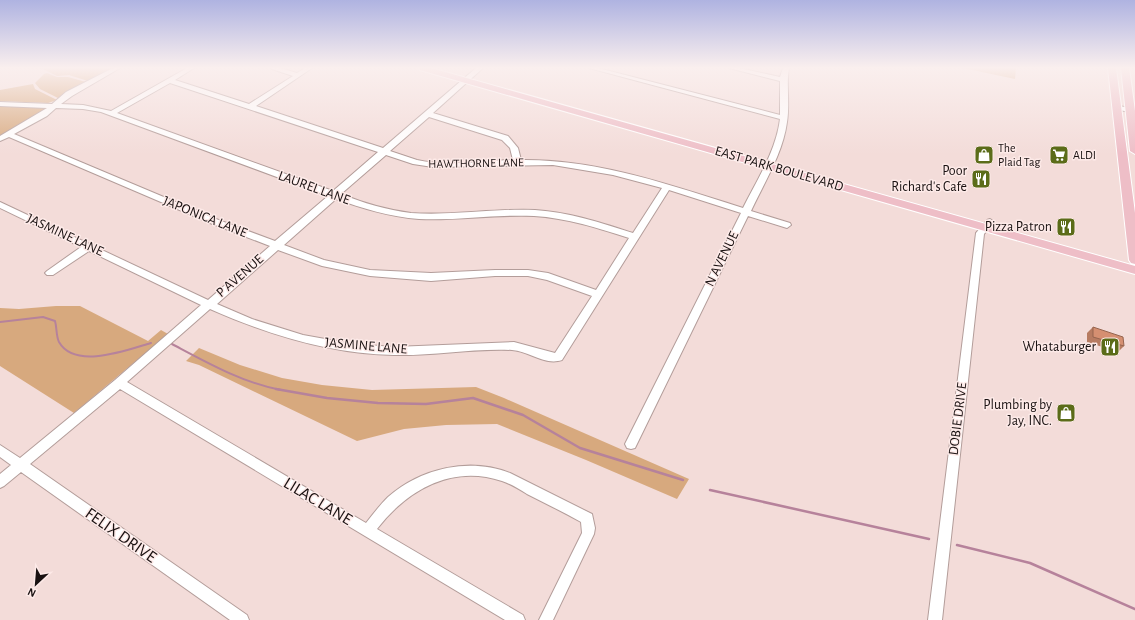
<svg xmlns="http://www.w3.org/2000/svg" width="1135" height="620" font-family="'Alegreya Sans',sans-serif">
<style>
.green{fill:#d7a97e}
.lines{fill:none;stroke-linecap:round;stroke-linejoin:round}
.stream-far1{stroke:#b6829b;stroke-width:2}
.stream{stroke:#b6829b;stroke-width:2.5}
.minor-casing{stroke:#b39d9a;stroke-width:2}
.major-casing{stroke:#fff;stroke-width:2}
.minor{fill:#fff;fill-rule:evenodd}
.major{fill:#eebec7;fill-rule:evenodd}
.wall{fill:#b77b61}
.building{fill:#d58f71;stroke:#95644f}
.labels{text-anchor:middle;dominant-baseline:central;stroke-width:3;stroke-linejoin:round;paint-order:stroke}
.far-poi-label{font-size:12px;fill:#191111;stroke:#fdeae8;text-anchor:start}
.far-street-label{font-size:12px;fill:#191111;stroke:#fdeae8}
.street-label{font-size:14px;fill:#191111;stroke:#fdeae8}
.poi-label{font-size:14px;fill:#191111;stroke:#fdeae8;text-anchor:end}
.near-street-label{font-size:17px;fill:#191111;stroke:#fdeae8}
</style>
<rect width="100%" height="100%" fill="#f3dcd9"/>
<path class="green" d="M 41,68 L 113,68 L 88,81 L 69,75 L 57,76 Z
M 963,68 L 1016,68 L 1015,79 Z
M 47,73 L 57,77 L 68,77 L 86,82 L 58,98 L 40,89 L 35,83 L 44,74 Z
M 33,84 L 35,89 L 57,100 L 48,103 L 0,101 L 0,90 Z
M 0,106 L 46,107 L 48,108 L 0,137 Z
M 56,306 L 80,306 L 148,341 L 161,330 L 168,334 L 74,413 L 0,366 L 0,308 L 19,309 Z
M 199,348 L 240,365 L 282,378 L 322,385 L 372,390 L 476,387 L 504,398 L 689,479 L 677,499 L 586,460 L 497,424 L 446,425 L 404,429 L 357,441 L 199,365 L 186,361 Z"/>
<g class="lines">
<path class="stream-far1" d="M 0,322 L 43,317 L 55,321 C 57,328 56,336 59,342 C 75,370 127,350 151,343
M 172,344 C 206,362 243,383 281,390"/>
<path class="stream" d="M 276,389 L 327,398 L 378,403 L 426,404 L 473,398 L 523,415 L 580,448 L 683,480
M 710,490 L 929,539
M 957,545 L 1030,563 L 1135,609"/>
<g class="minor-casing">
<path id="minor" d="M 113,68 L 120,68 L 72,96 L 61,104 L 83,105 L 111,111 L 187,68 L 194,68 L 175,80 L 249,104 L 293,76 L 272,69 L 271,68 L 280,68 L 297,73 L 305,68 L 312,68 L 256,106 L 383,148 L 476,68 L 483,68 L 433,113 L 508,136 L 518,148 L 521,160 C 597,159 671,185 743,208 C 757,180 776,151 780,119 L 589,68 L 598,68 L 780,115 L 780,81 L 729,68 L 739,68 L 780,77 L 783,68 L 789,68 C 786,85 790,104 787,122 C 783,153 764,183 751,211 L 790,223 L 791,225 L 787,228 L 748,216 L 635,448 L 631,449 L 627,448 L 625,444 L 741,213 L 669,190 L 562,360 C 545,366 529,351 512,350 C 473,348 433,356 394,355 C 330,354 269,335 210,309 L 127,382 L 366,523 C 373,514 380,505 388,497 C 421,468 469,457 510,473 L 592,514 L 595,528 L 594,534 L 553,620 L 539,620 L 582,533 L 581,522 C 563,512 545,503 527,494 C 519,489 511,484 502,481 C 452,464 407,490 377,529 L 523,615 L 525,620 L 505,620 L 120,389 L 30,464 L 247,615 L 249,620 L 230,620 L 21,472 L 4,486 L 0,488 L 0,474 L 11,465 L 0,457 L 0,445 L 20,458 L 115,380 L 201,305 L 89,251 L 53,275 L 47,275 L 45,273 L 47,271 L 81,247 L 0,208 L 0,202 L 208,300 L 270,246 L 210,223 L 9,137 L 0,141 L 0,136 L 47,108 L 0,106 L 0,102 L 52,104 L 66,92 ZM 170,83 L 378,152 L 333,191 L 117,113 ZM 56,108 L 83,109 L 101,112 L 328,196 L 275,241 L 216,219 L 14,134 L 47,116 ZM 429,117 L 502,140 L 510,148 L 513,160 C 482,161 447,167 417,160 C 408,157 399,154 390,151 ZM 386,155 L 413,164 L 433,167 L 553,165 L 613,175 L 662,188 L 633,233 C 601,223 569,212 535,210 C 494,208 453,216 411,213 C 387,210 363,203 341,194 ZM 336,199 C 362,208 390,217 419,219 C 457,221 496,214 534,216 C 567,218 598,228 629,238 L 596,290 L 548,273 L 528,270 L 495,270 L 431,273 L 370,270 L 324,260 L 284,245 ZM 278,250 L 322,266 L 370,276 L 431,281 L 495,276 L 528,276 L 547,280 L 592,296 L 555,353 L 514,342 L 394,347 L 353,344 L 303,335 L 252,319 L 217,304 Z
M 1114,105 L 1135,109 L 1135,113 L 1114,109 Z
M 990,219 L 994,222 L 984,234 L 942,620 L 928,620 L 976,233 L 987,220 Z"/>
</g>
<g class="major-casing">
<path id="major" d="M 419,68 L 431,68 L 1135,266 L 1135,274 L 420,70 Z
M 1108,68 L 1116,68 L 1135,213 L 1135,264 L 1131,263 L 1129,260 Z
M 1121,68 L 1129,68 L 1135,111 L 1135,154 L 1130,151 Z"/>
</g>
<use href="#minor" class="minor"/>
<use href="#major" class="major"/>
</g>
<path class="wall" d="M 1093,327 L 1124,346 L 1118,352 L 1087,342 L 1087,333 Z"/>
<path class="building" d="M 1093,327 L 1123,337 L 1124,346 L 1093,337 Z"/>
<linearGradient id="sky" x2="0" y2="1"><stop stop-color="#afb3e1"/><stop offset="0.44" stop-color="#faefee"/><stop offset="1" stop-color="#faefee" stop-opacity="0"/></linearGradient>
<rect width="1135" height="154" fill="url(#sky)"/>
<defs>
<g id="shop-square" transform="scale(1)"><rect x="-9" y="-9" width="18" height="18" rx="4" fill="#5b6c19" stroke="#fdeae8"/><path d="M-5-2.5h2.3a2.7 3.5 0 0 1 5.4 0H5L5.5 6h-11ZM-1.5-2.5h3a1.5 2.3 0 0 0-3 0Z" fill="#fff"/></g>
<g id="supermarket-square" transform="scale(1)"><rect x="-9" y="-9" width="18" height="18" rx="4" fill="#5b6c19" stroke="#fdeae8"/><path d="M-6-5.5h2.5l.6 2H6L4.5 2H-2.5L-4.4-4H-6ZM-1.5 3.2a1.3 1.3 0 1 0 .1 0ZM3 3.2a1.3 1.3 0 1 0 .1 0Z" fill="#fff"/></g>
<g id="restaurant-square" transform="scale(1)"><rect x="-9" y="-9" width="18" height="18" rx="4" fill="#5b6c19" stroke="#fdeae8"/><path d="M-5-6h1v4h1v-4h1v4h1v-4h1v5L-1.5 .5V6h-2V.5L-5-1ZM5-6V6H3V1.5H1.5Q1.5-4 5-6Z" fill="#fff"/></g>
</defs>
<g fill-rule="evenodd">
<use href="#shop-square" x="984" y="155"/>
<use href="#supermarket-square" x="1059" y="155"/>
<use href="#restaurant-square" x="981" y="179"/>
<use href="#restaurant-square" x="1066" y="227"/>
<use href="#restaurant-square" x="1110" y="347"/>
<use href="#shop-square" x="1066" y="413"/>
</g>
<g class="labels">
<g class="far-poi-label">
<text x="998" y="148">The<tspan x="998" dy="14">Plaid Tag</tspan></text>
<text x="1073" y="155">ALDI</text>
</g>
<g class="far-street-label">
<text transform="translate(476 163) rotate(-1)">HAWTHORNE LANE</text>
</g>
<g class="street-label">
<text transform="translate(779 169) rotate(16)">EAST PARK BOULEVARD</text>
<text transform="translate(314 188) rotate(20)">LAUREL LANE</text>
<text transform="translate(205 217) rotate(22)">JAPONICA LANE</text>
<text transform="translate(65 235) rotate(25)">JASMINE LANE</text>
<text transform="translate(722 259) rotate(-64)">N AVENUE</text>
<text transform="translate(240 276) rotate(-41)">P AVENUE</text>
<text transform="translate(366 346) rotate(5)">JASMINE LANE</text>
<text transform="translate(958 419) rotate(-83)">DOBIE DRIVE</text>
</g>
<g class="poi-label">
<text x="967" y="171">Poor<tspan x="967" dy="16">Richard's Cafe</tspan></text>
<text x="1052" y="227">Pizza Patron</text>
<text x="1096" y="347">Whataburger</text>
<text x="1052" y="405">Plumbing by<tspan x="1052" dy="16">Jay, INC.</tspan></text>
</g>
<g class="near-street-label">
<text transform="translate(318 501) rotate(31)">LILAC LANE</text>
<text transform="translate(121 535) rotate(35)">FELIX DRIVE</text>
</g>
</g>
<g transform="translate(36 584) rotate(206)" stroke="#fdeae8" stroke-width="3" paint-order="stroke">
<path d="M0-3L7 15L0 10L-7 15Z" fill="#191111"/>
<text y="-6" font-size="11" font-weight="bold" text-anchor="middle" fill="#191111">N</text>
</g>
</svg>
